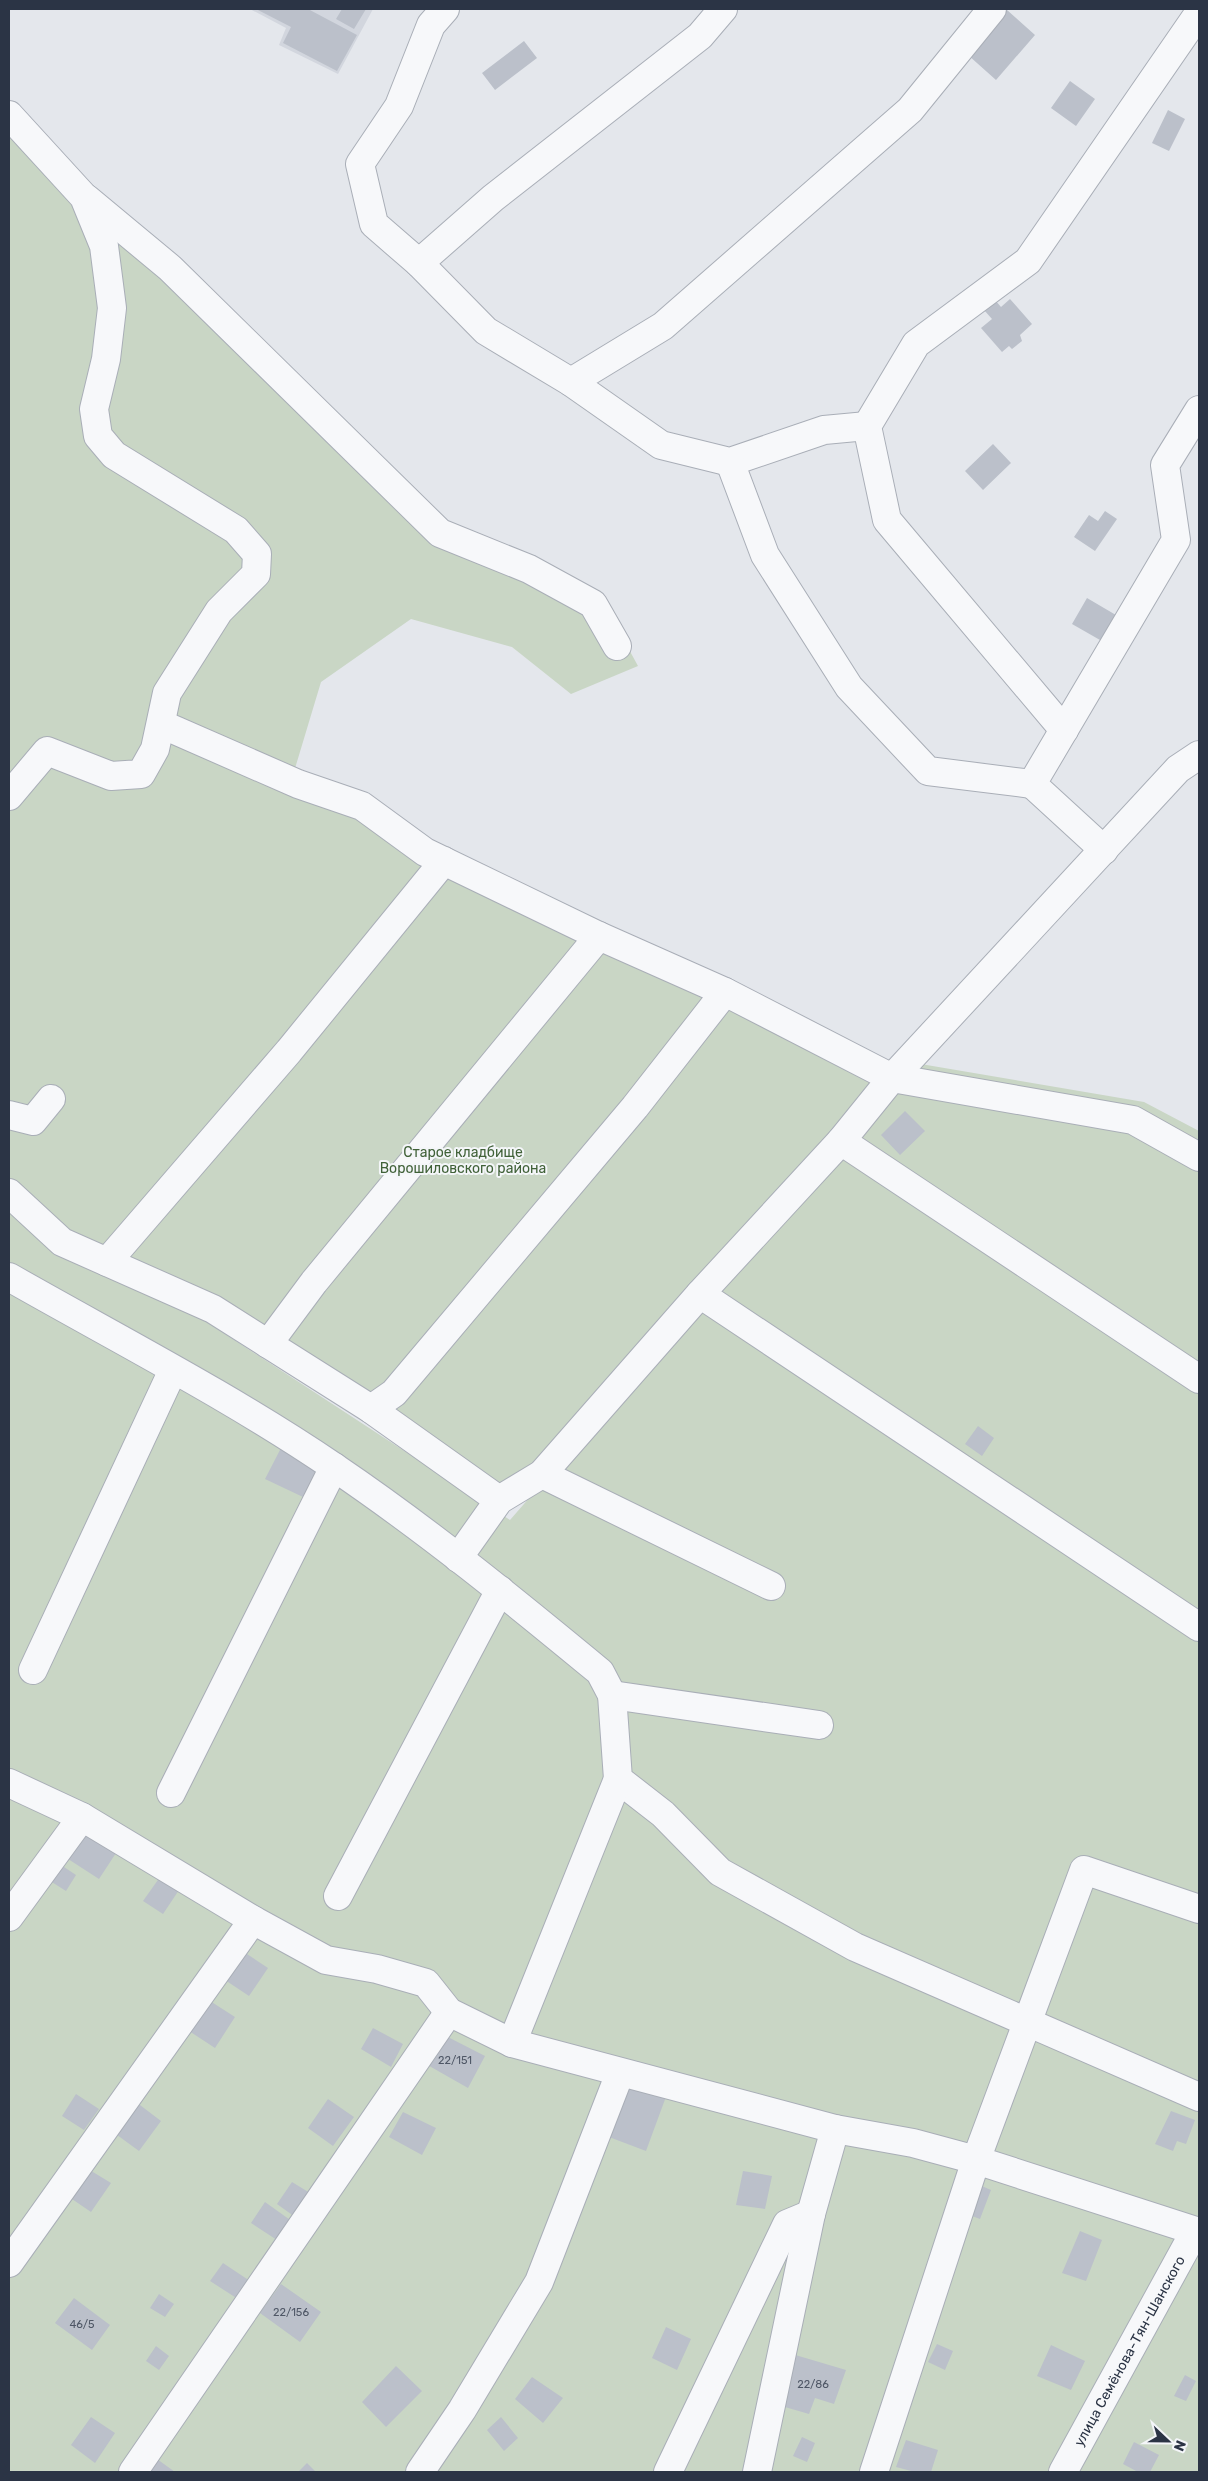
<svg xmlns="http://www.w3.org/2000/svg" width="1208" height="2481" font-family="Rubik,sans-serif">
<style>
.built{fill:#d2d6de}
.green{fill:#c9d6c5}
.building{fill:#bbc0ca}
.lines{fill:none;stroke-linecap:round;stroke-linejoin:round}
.minor-casing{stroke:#a9aeb7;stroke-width:30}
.minor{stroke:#f7f8fa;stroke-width:28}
.labels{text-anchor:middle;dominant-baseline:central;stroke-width:4;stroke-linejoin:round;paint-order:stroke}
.number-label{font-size:11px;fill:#4f5766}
.park-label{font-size:14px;fill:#406138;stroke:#f4f6f9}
.street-label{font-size:14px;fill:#2b3445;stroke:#f4f6f9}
</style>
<rect width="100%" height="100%" fill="#e4e7ec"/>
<path class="built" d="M 250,9 L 373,9 L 338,74 L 279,45 L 286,28 Z"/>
<path class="green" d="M 9,107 L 445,531 L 510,552 L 596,589 L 638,666 L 571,694 L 512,647 L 411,619 L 321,682 L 290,785 L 887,1079 L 536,1470 L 500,1491 L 212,1303 L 67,1241 L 9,1186 Z
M 909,1062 L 1144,1102 L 1199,1131 L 1199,2472 L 9,2472 L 9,1210 L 55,1255 L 193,1313 L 510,1520 Z"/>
<path class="building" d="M 256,9 L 308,9 L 357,35 L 337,71 L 283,43 L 291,27 Z
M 342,9 L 366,9 L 354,29 L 336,19 Z
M 1007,10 L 1035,35 L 996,80 L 968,55 Z
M 524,41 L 537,58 L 495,90 L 482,73 Z
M 1070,81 L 1095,99 L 1076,126 L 1051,108 Z
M 1168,110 L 1185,119 L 1169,151 L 1152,143 Z
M 1010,299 L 1032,324 L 1020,335 L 1022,341 L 1012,349 L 1009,346 L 1002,352 L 981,328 L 992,319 L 984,310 L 995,300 L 1001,307 Z
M 993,444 L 1011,463 L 983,490 L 965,471 Z
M 1105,511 L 1117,519 L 1095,551 L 1074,537 L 1089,515 L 1098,521 Z
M 1087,598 L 1121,618 L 1107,644 L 1072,624 Z
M 905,1111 L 925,1131 L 900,1155 L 881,1135 Z
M 978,1426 L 994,1438 L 982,1456 L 965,1444 Z
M 281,1448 L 318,1466 L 303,1497 L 265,1479 Z
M 86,1829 L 118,1850 L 99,1879 L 65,1857 Z
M 58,1863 L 76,1875 L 66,1891 L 47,1879 Z
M 160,1877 L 179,1890 L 163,1914 L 143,1901 Z
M 241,1950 L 268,1968 L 249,1996 L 222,1978 Z
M 207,1999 L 235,2017 L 215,2048 L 186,2029 Z
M 373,2028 L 403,2044 L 391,2067 L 361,2049 Z
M 442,2034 L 485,2056 L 468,2088 L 424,2063 Z
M 629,2082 L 667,2094 L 646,2151 L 609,2137 Z
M 76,2094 L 99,2109 L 84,2130 L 62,2116 Z
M 328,2099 L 354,2117 L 333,2146 L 308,2128 Z
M 136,2102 L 161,2121 L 139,2151 L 113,2132 Z
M 1171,2111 L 1195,2120 L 1186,2144 L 1177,2141 L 1173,2151 L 1155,2144 Z
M 403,2112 L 436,2128 L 422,2155 L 389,2137 Z
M 88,2169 L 111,2183 L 91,2212 L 69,2197 Z
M 743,2171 L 772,2176 L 765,2209 L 736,2205 Z
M 292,2182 L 310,2193 L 295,2217 L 277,2204 Z
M 975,2183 L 991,2190 L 980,2219 L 964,2213 Z
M 265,2202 L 293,2222 L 280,2242 L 251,2223 Z
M 1080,2231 L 1102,2240 L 1086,2281 L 1062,2273 Z
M 223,2263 L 253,2283 L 241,2301 L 210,2281 Z
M 281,2284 L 321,2312 L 300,2342 L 260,2313 Z
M 159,2294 L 174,2304 L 165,2317 L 150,2308 Z
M 74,2298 L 110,2325 L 92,2350 L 55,2323 Z
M 666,2327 L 691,2339 L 677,2370 L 652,2358 Z
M 937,2344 L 953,2351 L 945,2370 L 928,2362 Z
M 1051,2345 L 1085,2361 L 1071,2390 L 1037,2376 Z
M 156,2346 L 169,2356 L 159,2370 L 146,2361 Z
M 792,2354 L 846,2370 L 834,2404 L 815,2398 L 809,2414 L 778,2405 Z
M 396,2366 L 422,2391 L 386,2427 L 362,2402 Z
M 1185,2375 L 1196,2381 L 1186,2401 L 1174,2396 Z
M 532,2377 L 563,2398 L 543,2423 L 515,2399 Z
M 91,2417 L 115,2433 L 95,2463 L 71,2445 Z
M 501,2417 L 518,2438 L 504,2451 L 487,2430 Z
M 802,2437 L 815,2443 L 807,2462 L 793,2456 Z
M 906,2440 L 938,2450 L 931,2472 L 915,2472 L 896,2467 Z
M 1134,2442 L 1159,2455 L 1150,2472 L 1138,2472 L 1123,2464 Z
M 157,2459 L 175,2472 L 147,2472 Z
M 307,2463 L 316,2472 L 298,2472 Z"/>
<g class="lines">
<g class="minor-casing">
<g id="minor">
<path d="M 445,9 L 431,25 L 399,106 L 360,164 L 374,224 L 419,263 L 486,331 L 571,382"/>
<path d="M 9,115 L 84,197 L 104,246 L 112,308 L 106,359 L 94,409 L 98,436 L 114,455 L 236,530 L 257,554 L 256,574 L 219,611 L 167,693 L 155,749 L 141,774 L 111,776 L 47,751 L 9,796"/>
<path d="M 87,199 L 170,268 L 440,533 L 529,569 L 593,604 L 617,646"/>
<path d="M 419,263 L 493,198 L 700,36 L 723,9"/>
<path d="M 867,426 L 824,430 L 730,462 L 661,445 L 571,382 L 663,326 L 910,110 L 992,9"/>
<path d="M 730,462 L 765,555 L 849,687 L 928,771 L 1032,784"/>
<path d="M 161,724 L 298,784 L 362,806 L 425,852 L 599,936 L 725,992 L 892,1078 L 1133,1120 L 1199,1157"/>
<path d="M 1064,730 L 887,520 L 867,426 L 916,344 L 1028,261 L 1199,13"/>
<path d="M 1104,850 L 1032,784 L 1176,540 L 1165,465 L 1199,410"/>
<path d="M 9,1115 L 33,1121 L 51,1099"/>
<path d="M 841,1141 L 1199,1379"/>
<path d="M 9,1193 L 62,1242 L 213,1309 L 371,1409 L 499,1500"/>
<path d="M 107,1262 L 289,1051 L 444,861"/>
<path d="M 9,1277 C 118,1339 231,1397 334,1467 C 427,1530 514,1601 600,1672 L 612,1695 L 618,1779 L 663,1814 L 720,1872 L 855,1947 L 1199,2097"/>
<path d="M 700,1294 L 1199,1627"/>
<path d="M 268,1344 L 314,1282 L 599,936"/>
<path d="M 371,1409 L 394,1393 L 635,1107 L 725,992"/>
<path d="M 542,1474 L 771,1586"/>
<path d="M 458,1558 L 499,1500 L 542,1474 L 700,1294 L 841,1141 L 892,1078 L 1178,769 L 1199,755"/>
<path d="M 33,1670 L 173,1370"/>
<path d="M 612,1695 L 819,1725"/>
<path d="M 9,1783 L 82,1817 L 253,1920 L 326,1960 L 377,1969 L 426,1983 L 449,2012 L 512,2043 L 835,2129 L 913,2143 L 976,2160 L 1199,2232"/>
<path d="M 171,1793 L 334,1467"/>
<path d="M 338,1896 L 500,1590"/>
<path d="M 9,1917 L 82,1817"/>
<path d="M 512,2043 L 618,1779"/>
<path d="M 9,2263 L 253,1920"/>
<path d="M 133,2472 L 449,2012"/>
<path d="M 420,2472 L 462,2410 L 539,2282 L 620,2073"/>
<path d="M 668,2472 L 787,2224 L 811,2214"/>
<path d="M 757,2472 L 811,2214 L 835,2129"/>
<path d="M 874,2472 L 976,2160 L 1084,1870 L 1199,1909"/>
<path id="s1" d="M 1063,2472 L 1195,2231"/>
</g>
</g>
<use href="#minor" class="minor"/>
</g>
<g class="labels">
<g class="number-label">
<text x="455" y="2060">22/151</text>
<text x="291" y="2312">22/156</text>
<text x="82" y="2324">46/5</text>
<text x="813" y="2384">22/86</text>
</g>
<g class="park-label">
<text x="463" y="1152">Старое кладбище<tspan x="463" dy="16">Ворошиловского района</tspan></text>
</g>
<g class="street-label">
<text stroke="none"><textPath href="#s1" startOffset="138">улица Семёнова-Тян-Шанского</textPath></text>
</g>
</g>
<rect width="1208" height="2481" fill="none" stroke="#2b3445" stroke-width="20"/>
<g transform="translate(1168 2441) rotate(112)" stroke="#f4f6f9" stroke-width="4" paint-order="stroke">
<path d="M0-4L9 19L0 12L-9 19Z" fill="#2b3445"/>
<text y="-8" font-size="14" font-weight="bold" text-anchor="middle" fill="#2b3445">N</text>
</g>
</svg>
